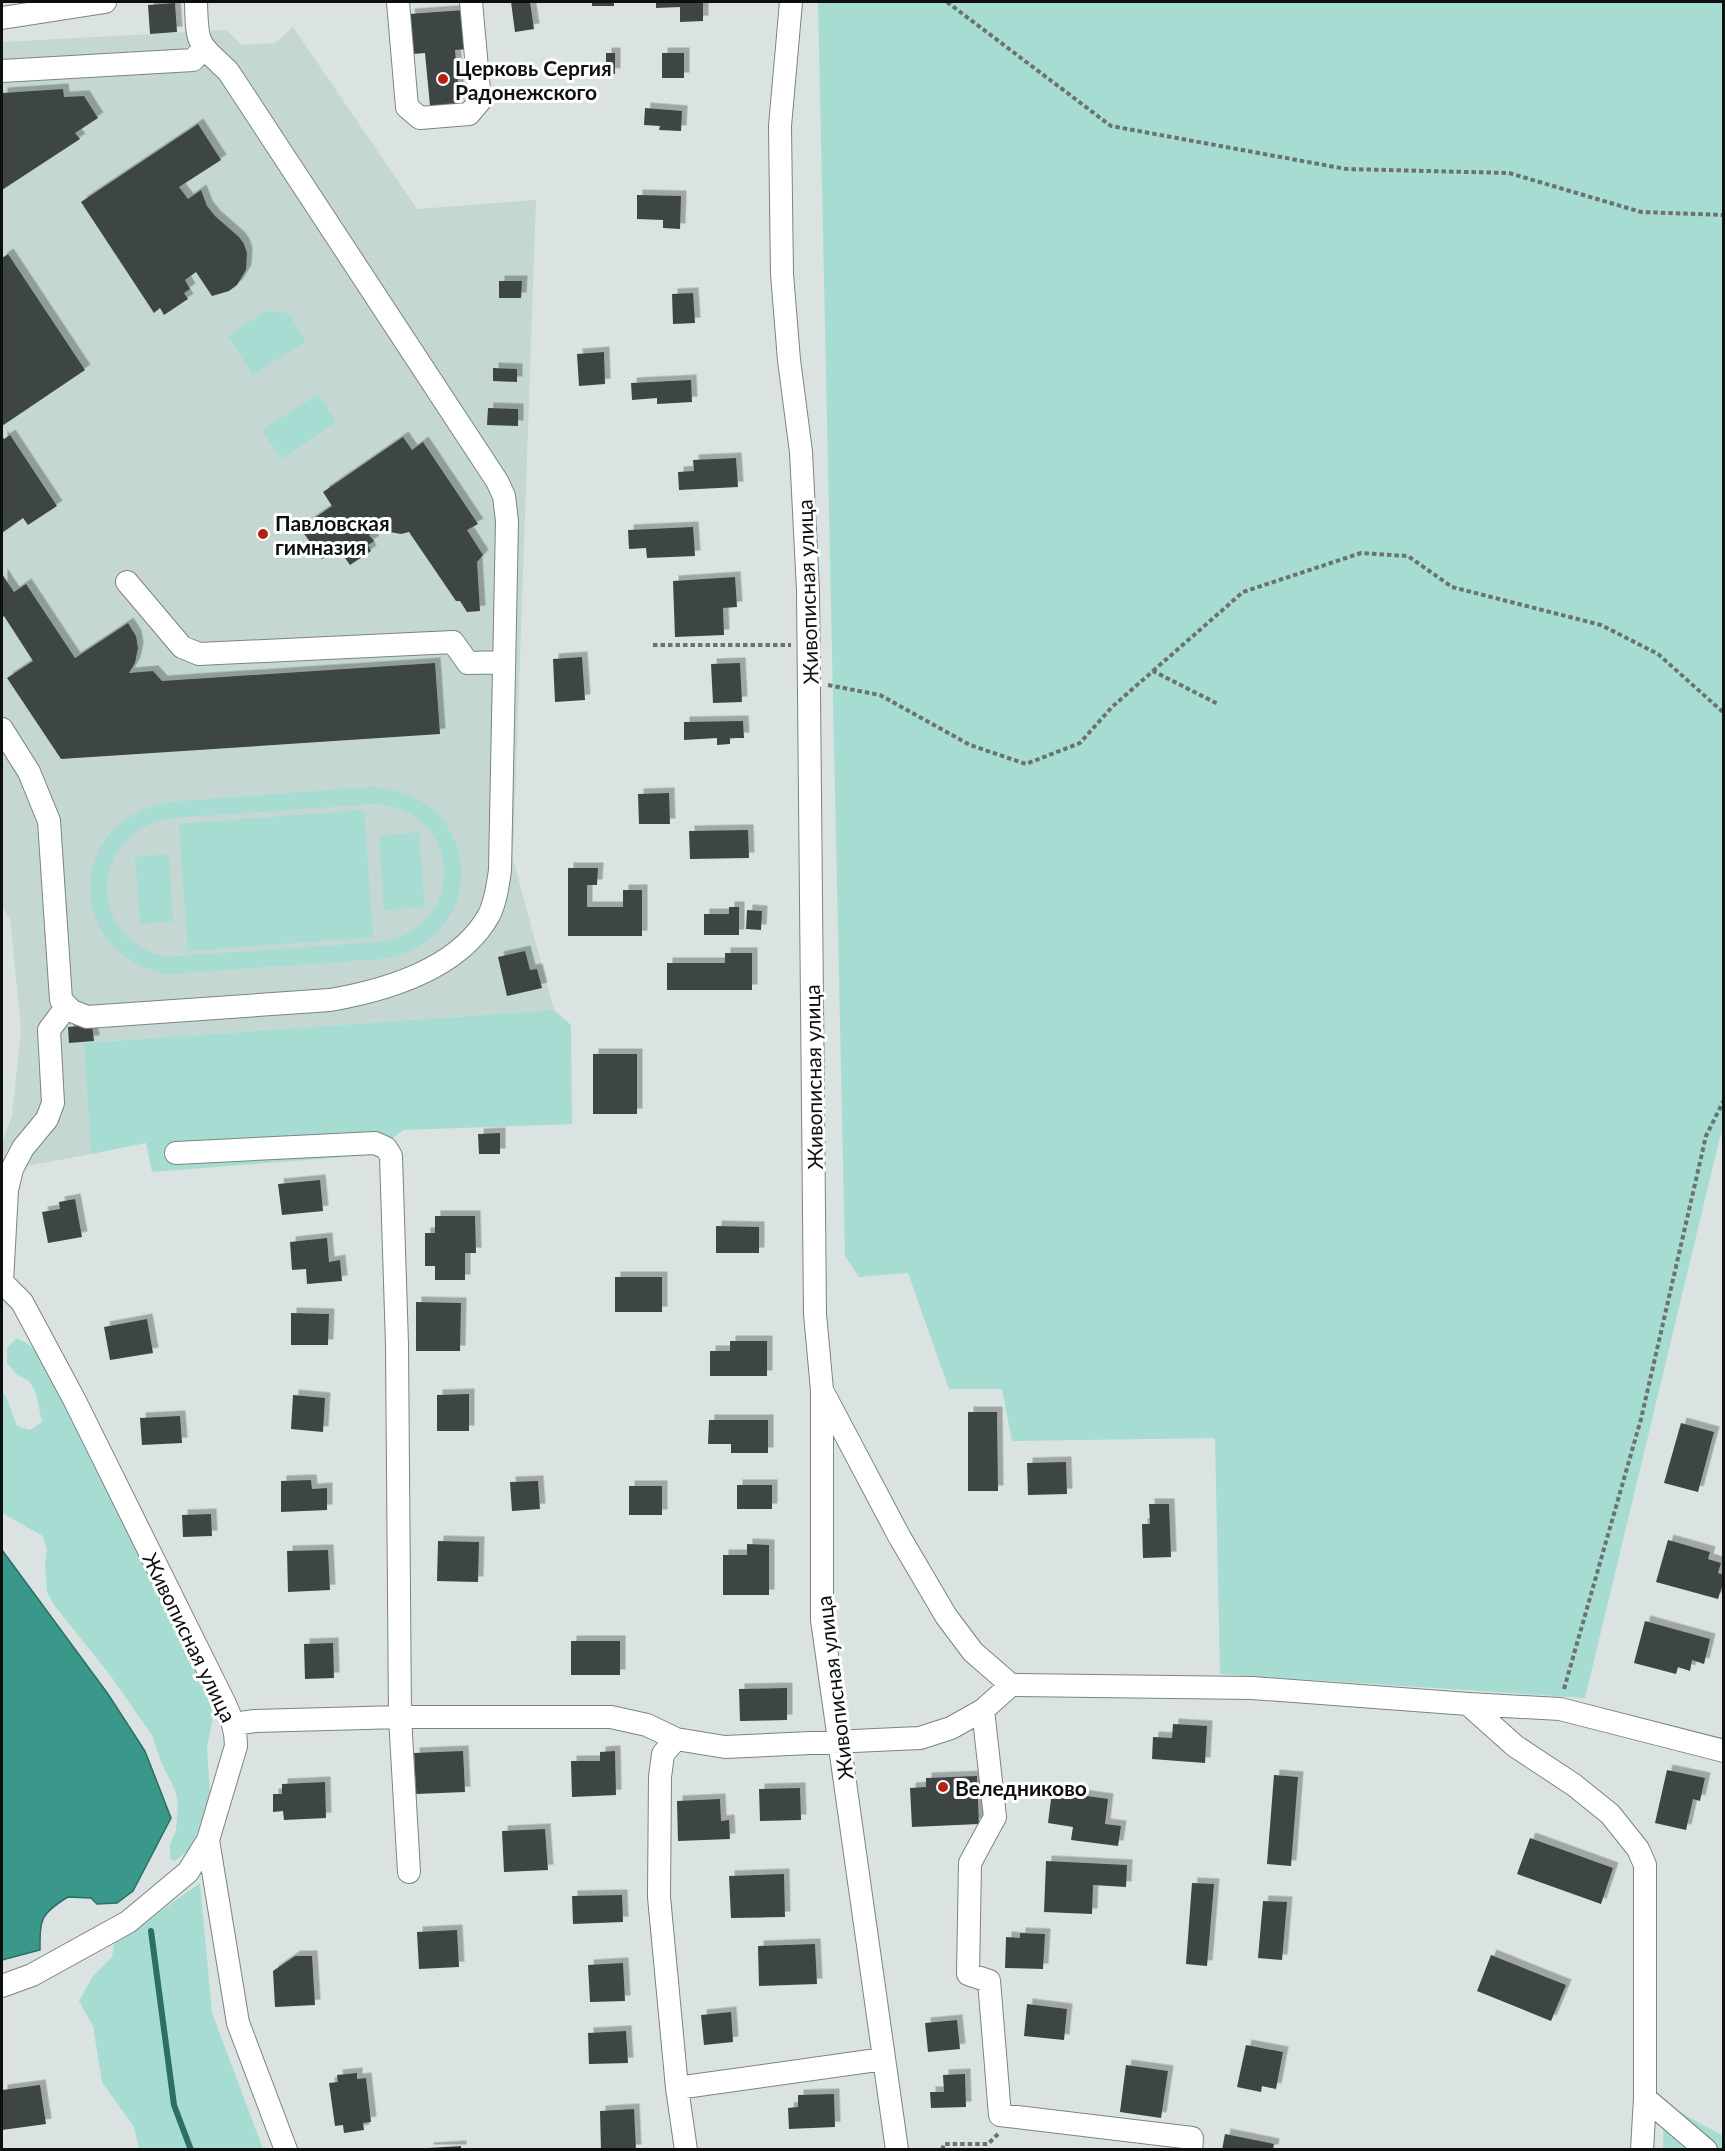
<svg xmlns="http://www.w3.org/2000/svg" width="1725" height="2151" font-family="Lato,sans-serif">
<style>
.built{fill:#c5d7d3}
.green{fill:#a6dcd1;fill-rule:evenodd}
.water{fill:#399889;stroke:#2c6f64;stroke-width:1.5}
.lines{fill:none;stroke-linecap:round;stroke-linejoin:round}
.stream{stroke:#2c6f64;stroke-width:6}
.building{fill:#3e4544;filter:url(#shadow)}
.minor-casing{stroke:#7c8482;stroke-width:24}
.path{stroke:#6c7270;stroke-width:4;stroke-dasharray:4.5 3;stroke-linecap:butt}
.minor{stroke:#fff;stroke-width:22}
.poi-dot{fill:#b22412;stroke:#fff;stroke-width:2}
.labels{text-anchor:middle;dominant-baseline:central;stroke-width:6;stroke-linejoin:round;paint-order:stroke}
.poi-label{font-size:21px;font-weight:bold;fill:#0d100f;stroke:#fff;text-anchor:start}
.street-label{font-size:21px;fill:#0d100f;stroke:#fff}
</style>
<defs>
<filter id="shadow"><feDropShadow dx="5.5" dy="-5.5" stdDeviation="0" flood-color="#0004"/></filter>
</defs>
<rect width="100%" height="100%" fill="#dae3e1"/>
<path class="built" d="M 293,27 L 417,209 L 536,200 L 513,859 L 554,1010 L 84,1043 L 91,1154 L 12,1169 L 2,1166 L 2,1143 L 12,1116 L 21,1029 L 10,919 L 2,906 L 2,42 L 227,30 L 241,45 L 275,43 Z"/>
<path class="green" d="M 818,2 L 1723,2 L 1723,1131 L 1720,1137 L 1585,1698 L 1220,1674 L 1215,1438 L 1012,1441 L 1002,1389 L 949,1389 L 908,1273 L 859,1277 L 845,1256 Z
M 266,311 L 288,313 L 306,341 L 253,375 L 228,336 Z
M 318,394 L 336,422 L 281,459 L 262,430 Z
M 370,787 C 485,790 494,942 382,959 L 166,974 C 63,953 66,818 170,802 ZM 371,804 C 463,806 471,928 380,942 L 168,957 C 85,941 87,832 171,818 Z
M 364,810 L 373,937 L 188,951 L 179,824 Z
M 419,832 L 425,907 L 384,910 L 379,836 Z
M 169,854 L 173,921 L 140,924 L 135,857 Z
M 554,1010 L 571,1025 L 572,1124 L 404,1130 L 368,1155 L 152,1172 L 146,1143 L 91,1154 L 84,1043 Z
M 17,1338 C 39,1348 44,1362 56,1383 L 211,1704 L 213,1718 L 207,1747 L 210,1793 L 192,1849 L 174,1861 L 170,1858 L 170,1844 L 176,1831 L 178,1804 L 175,1790 L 161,1762 L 152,1735 L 110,1675 L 54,1605 L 47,1592 L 45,1563 L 47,1549 L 43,1536 L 2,1513 L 2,1393 L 6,1397 L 17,1426 L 30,1430 L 42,1422 L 36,1393 L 29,1381 L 16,1374 L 7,1363 L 7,1348 Z
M 200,1883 L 212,2013 L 263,2149 L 139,2149 L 134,2127 L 102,2082 L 93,2026 L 79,2001 L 93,1976 L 112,1957 L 114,1944 Z
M 1664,2103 L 1723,2136 L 1723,2149 L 1663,2150 Z"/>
<path class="water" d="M 2,1550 L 108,1694 L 145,1751 L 171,1818 L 133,1891 L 117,1903 L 97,1904 L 91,1898 L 68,1897 C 40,1914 40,1919 40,1950 L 2,1960 Z"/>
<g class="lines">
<path class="stream" d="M 151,1931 L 174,2105 L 191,2150"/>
</g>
<path class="building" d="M 511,2 L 530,2 L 534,29 L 515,32 Z
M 592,2 L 614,2 L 614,6 L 592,6 Z
M 656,2 L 703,2 L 703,21 L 680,22 L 680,7 L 656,8 Z
M 175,3 L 177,32 L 150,34 L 148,5 Z
M 464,10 L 468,49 L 455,50 L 460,104 L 430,106 L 425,53 L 413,54 L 409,14 Z
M 606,53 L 615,53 L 615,74 L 606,73 Z
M 662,53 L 684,53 L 684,78 L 662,78 Z
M 63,89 L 64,97 L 84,96 L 98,118 L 75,133 L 80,139 L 2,190 L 2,93 Z
M 645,108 L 682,111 L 681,131 L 659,130 L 660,126 L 644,125 Z
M 198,124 L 221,160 L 179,187 L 188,199 L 201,190 L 207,206 L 215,216 L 239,237 L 244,244 L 247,253 L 246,270 L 237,285 L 229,291 L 212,296 L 196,272 L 185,280 L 190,289 L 184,293 L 188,299 L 164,315 L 160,308 L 154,313 L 81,202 Z
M 637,195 L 681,196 L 680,229 L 663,228 L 663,220 L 637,219 Z
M 8,254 L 85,370 L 2,426 L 2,258 Z
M 499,281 L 522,281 L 521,298 L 499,298 Z
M 693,293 L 695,323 L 673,324 L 672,294 Z
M 604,352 L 605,384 L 579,386 L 577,354 Z
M 493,368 L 517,369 L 517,382 L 493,381 Z
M 691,380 L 692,402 L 657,404 L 657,398 L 632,400 L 631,383 Z
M 488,408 L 518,409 L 518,426 L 487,425 Z
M 10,435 L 57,506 L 28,525 L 23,518 L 2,533 L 2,436 L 4,439 Z
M 403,437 L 412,450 L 423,442 L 478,524 L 467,530 L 483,555 L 477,562 L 480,611 L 467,612 L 460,601 L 456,601 L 409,532 L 401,534 L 390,532 L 385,527 L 381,519 L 371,526 L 375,531 L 369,535 L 374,541 L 368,545 L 371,551 L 350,565 L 338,548 L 322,559 L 300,528 L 332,506 L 323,492 Z
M 736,458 L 738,487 L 679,490 L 678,472 L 694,471 L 693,460 Z
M 693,527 L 695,556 L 647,558 L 646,548 L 629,549 L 628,530 Z
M 2,574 L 14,592 L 26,584 L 75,658 L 128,623 L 136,636 L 138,648 L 135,663 L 129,673 L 153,671 L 162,681 L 435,663 L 440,734 L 61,759 L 7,678 L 33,661 L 4,616 L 2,618 Z
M 735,577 L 737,607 L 723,608 L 724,635 L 675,637 L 673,581 Z
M 582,657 L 585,700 L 555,702 L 553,659 Z
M 740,663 L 742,702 L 713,703 L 711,664 Z
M 743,721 L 744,738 L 730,738 L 730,744 L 717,745 L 717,738 L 684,740 L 684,722 Z
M 669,793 L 670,824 L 639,824 L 638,794 Z
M 748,830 L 749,858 L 690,859 L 689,831 Z
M 568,868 L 598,868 L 597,885 L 587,885 L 587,907 L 623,907 L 623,890 L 642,890 L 642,936 L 568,936 Z
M 729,907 L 739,907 L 739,935 L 704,935 L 704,914 L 729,914 Z
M 747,910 L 762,911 L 761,930 L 746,929 Z
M 525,951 L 530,970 L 537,969 L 542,988 L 507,996 L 498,957 Z
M 725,953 L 752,953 L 752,990 L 667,990 L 667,963 L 725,963 Z
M 92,1025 L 94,1041 L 69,1043 L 68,1027 Z
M 593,1054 L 637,1054 L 637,1114 L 593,1114 Z
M 500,1133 L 500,1154 L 479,1154 L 478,1134 Z
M 320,1180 L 323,1211 L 282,1215 L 278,1184 Z
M 75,1199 L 82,1237 L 48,1243 L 42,1212 L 60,1209 L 59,1202 Z
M 435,1216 L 475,1216 L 476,1253 L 465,1253 L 465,1280 L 435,1280 L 435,1266 L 425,1266 L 425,1233 L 435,1233 Z
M 716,1226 L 759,1227 L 759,1253 L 716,1253 Z
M 327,1238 L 329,1262 L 340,1260 L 342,1281 L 307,1284 L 306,1269 L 292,1270 L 290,1242 Z
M 615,1277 L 662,1277 L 662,1312 L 615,1312 Z
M 416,1302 L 461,1303 L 460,1351 L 416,1351 Z
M 291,1313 L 329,1314 L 328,1345 L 291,1345 Z
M 147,1319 L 153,1353 L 110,1360 L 104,1327 Z
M 730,1341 L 767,1341 L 767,1376 L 710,1376 L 710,1351 L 730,1351 Z
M 469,1394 L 469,1431 L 437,1431 L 437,1395 Z
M 293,1395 L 325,1398 L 323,1432 L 291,1429 Z
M 968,1412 L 997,1412 L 998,1491 L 968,1491 Z
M 180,1416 L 182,1443 L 142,1445 L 140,1418 Z
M 709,1420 L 768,1420 L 768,1453 L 731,1453 L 731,1444 L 708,1444 Z
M 1681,1423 L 1714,1432 L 1698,1492 L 1664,1483 Z
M 1066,1462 L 1067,1494 L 1028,1495 L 1027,1463 Z
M 311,1480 L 312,1489 L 327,1488 L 327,1510 L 281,1512 L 281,1481 Z
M 538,1481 L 540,1509 L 512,1511 L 510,1482 Z
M 737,1485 L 772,1485 L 772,1509 L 737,1509 Z
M 629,1486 L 662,1486 L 662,1515 L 629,1515 Z
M 1149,1504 L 1169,1504 L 1171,1557 L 1143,1558 L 1142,1524 L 1150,1524 Z
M 211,1514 L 212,1536 L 183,1537 L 182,1515 Z
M 1668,1540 L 1710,1552 L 1708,1559 L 1721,1563 L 1718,1573 L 1724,1575 L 1724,1580 L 1718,1599 L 1656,1582 Z
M 438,1541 L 479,1542 L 478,1582 L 437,1581 Z
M 747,1544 L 769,1545 L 769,1595 L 723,1595 L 723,1555 L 747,1555 Z
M 328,1550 L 330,1590 L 288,1592 L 287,1551 Z
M 1645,1621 L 1710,1639 L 1704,1664 L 1692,1660 L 1690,1671 L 1678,1667 L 1676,1674 L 1634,1663 Z
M 571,1641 L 620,1641 L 620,1675 L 571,1675 Z
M 333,1643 L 334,1678 L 305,1679 L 304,1644 Z
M 787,1688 L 787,1720 L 740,1721 L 739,1689 Z
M 1173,1724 L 1207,1726 L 1205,1763 L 1152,1759 L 1153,1737 L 1172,1738 Z
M 463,1751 L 465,1792 L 416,1794 L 414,1753 Z
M 615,1751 L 616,1795 L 572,1797 L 571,1761 L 600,1761 L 600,1752 Z
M 1667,1770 L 1705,1778 L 1700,1801 L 1693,1799 L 1686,1830 L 1655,1823 Z
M 1274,1775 L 1298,1777 L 1291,1866 L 1267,1864 Z
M 977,1776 L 979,1824 L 912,1827 L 910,1788 L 926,1787 L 926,1778 Z
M 325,1782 L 326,1818 L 284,1820 L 283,1811 L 273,1812 L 273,1794 L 282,1794 L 282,1784 Z
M 800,1788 L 801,1820 L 760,1821 L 759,1789 Z
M 1052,1791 L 1108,1799 L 1105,1824 L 1121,1826 L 1118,1846 L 1071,1840 L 1073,1827 L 1048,1823 Z
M 720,1799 L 721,1821 L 729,1820 L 730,1839 L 678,1841 L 677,1801 Z
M 545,1829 L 548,1870 L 504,1872 L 502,1831 Z
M 1530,1838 L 1613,1868 L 1601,1904 L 1517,1874 Z
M 1046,1861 L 1127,1865 L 1126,1887 L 1093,1885 L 1092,1914 L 1044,1912 Z
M 784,1874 L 785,1917 L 731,1918 L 729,1876 Z
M 1192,1883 L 1214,1884 L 1207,1966 L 1186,1964 Z
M 622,1895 L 623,1922 L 573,1924 L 572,1896 Z
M 1263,1901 L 1287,1902 L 1282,1960 L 1258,1958 Z
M 457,1930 L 459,1967 L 419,1969 L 417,1932 Z
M 1020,1933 L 1045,1934 L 1043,1969 L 1005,1968 L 1006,1937 L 1020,1938 Z
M 815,1944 L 817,1984 L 759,1986 L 758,1946 Z
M 1491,1955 L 1566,1985 L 1551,2021 L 1477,1991 Z
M 295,1956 L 312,1956 L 315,2005 L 275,2007 L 273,1971 Z
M 623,1963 L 625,2001 L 590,2002 L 588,1965 Z
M 1027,2004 L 1067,2009 L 1064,2040 L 1024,2036 Z
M 731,2012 L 733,2042 L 704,2045 L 701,2015 Z
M 957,2020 L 960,2049 L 928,2052 L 925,2023 Z
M 626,2031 L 628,2063 L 589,2064 L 588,2033 Z
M 1246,2045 L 1283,2052 L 1276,2089 L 1262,2086 L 1261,2092 L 1237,2087 Z
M 1126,2065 L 1168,2071 L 1161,2118 L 1120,2112 Z
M 357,2073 L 357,2079 L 366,2078 L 371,2122 L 363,2123 L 364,2130 L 344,2133 L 343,2125 L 335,2126 L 329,2083 L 338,2082 L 337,2075 Z
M 965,2074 L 966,2107 L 931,2108 L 930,2092 L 944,2092 L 943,2075 Z
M 40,2085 L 46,2124 L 2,2130 L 2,2090 Z
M 834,2094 L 835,2127 L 789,2129 L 788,2108 L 798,2107 L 798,2095 Z
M 634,2109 L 636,2150 L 601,2150 L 600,2111 Z
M 1225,2134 L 1274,2144 L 1273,2150 L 1222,2150 Z
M 461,2146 L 461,2150 L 428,2150 L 428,2148 Z"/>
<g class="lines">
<g class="minor-casing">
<path id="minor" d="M 398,2 L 407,107 L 420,118 L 469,114 L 480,101 L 471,2
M 791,2 L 780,126 L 782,274 L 789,360 L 801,452 L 808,590 L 815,1314 L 822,1390 L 822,1620 L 897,2150
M 2,18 L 105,2
M 2,71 L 193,60 L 204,48
M 127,582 L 182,647 L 199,654 L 453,642 L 468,663 L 504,662
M 2,729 L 29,772 L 49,821 L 61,1000 L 72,1011 L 87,1017 L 330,1000 C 388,990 459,969 489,915 C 496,901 498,884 500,870 L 507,521 L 504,496 L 497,481 L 228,71 C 197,42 197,45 196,2
M 176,1153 L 375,1143 L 386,1148 L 391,1156 L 397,1345 L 400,1717 L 409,1872
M 2,1282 L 22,1302 L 75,1401 L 224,1702 C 231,1717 236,1729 236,1746 L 208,1840 L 188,1872 L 128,1922 L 32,1975 L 2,1986
M 2,1282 L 7,1190 L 12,1169 L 23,1148 L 47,1119 L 53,1103 L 49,1030 L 67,1006
M 824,1394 L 899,1536 L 946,1616 L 973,1652 L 1011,1685 L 1252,1688 L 1468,1704 L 1560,1709 L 1724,1751
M 1468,1704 L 1515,1746 L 1574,1785 L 1610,1814 L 1638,1849 L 1645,1865 L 1645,2098 L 1642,2150
M 983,1710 L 995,1817 L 970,1863 L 968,1974 L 989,1981 L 1000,2115 L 1192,2138 L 1191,2150
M 234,1724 L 255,1721 L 400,1717 L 611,1717 L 647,1725 L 676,1739 L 725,1747 L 897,1739 L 920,1738 L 951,1728 L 983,1710 L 1011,1685
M 676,1739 L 663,1754 L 660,1777 L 659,1897 L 677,2088 L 686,2150
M 208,1840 L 238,2023 L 286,2150
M 677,2088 L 884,2059
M 1645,2098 L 1706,2150"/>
</g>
<path class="path" d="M 947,2 L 1111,126 L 1346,169 L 1509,173 L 1641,212 L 1724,215
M 653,645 L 791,645
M 1153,671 L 1243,592 L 1361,553 L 1408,556 L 1452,587 L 1601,625 L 1658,654 L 1724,713
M 828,685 L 880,695 L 970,745 L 1026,764 L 1080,743 L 1112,707 L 1153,671 L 1218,704
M 1564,1689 L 1641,1419 L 1706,1136 L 1724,1100
M 942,2150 L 944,2144 L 988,2144 L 999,2133"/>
<use href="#minor" class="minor"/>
</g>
<g class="poi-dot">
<circle cx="443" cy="79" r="6"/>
<circle cx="263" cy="534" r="6"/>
<circle cx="943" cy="1787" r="6"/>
</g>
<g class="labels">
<g class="poi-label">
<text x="455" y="67">Церковь Сергия<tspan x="455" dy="24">Радонежского</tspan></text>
<text x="275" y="522">Павловская<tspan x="275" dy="24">гимназия</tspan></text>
<text x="955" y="1787">Веледниково</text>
</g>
<g class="street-label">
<text transform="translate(807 592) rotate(-92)">Живописная улица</text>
<text transform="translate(813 1077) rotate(-91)">Живописная улица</text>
<text transform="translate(190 1637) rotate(64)">Живописная улица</text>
<text transform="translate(834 1688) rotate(-97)">Живописная улица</text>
</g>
</g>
<rect width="1725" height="2151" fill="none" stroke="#0d100f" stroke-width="6"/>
</svg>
